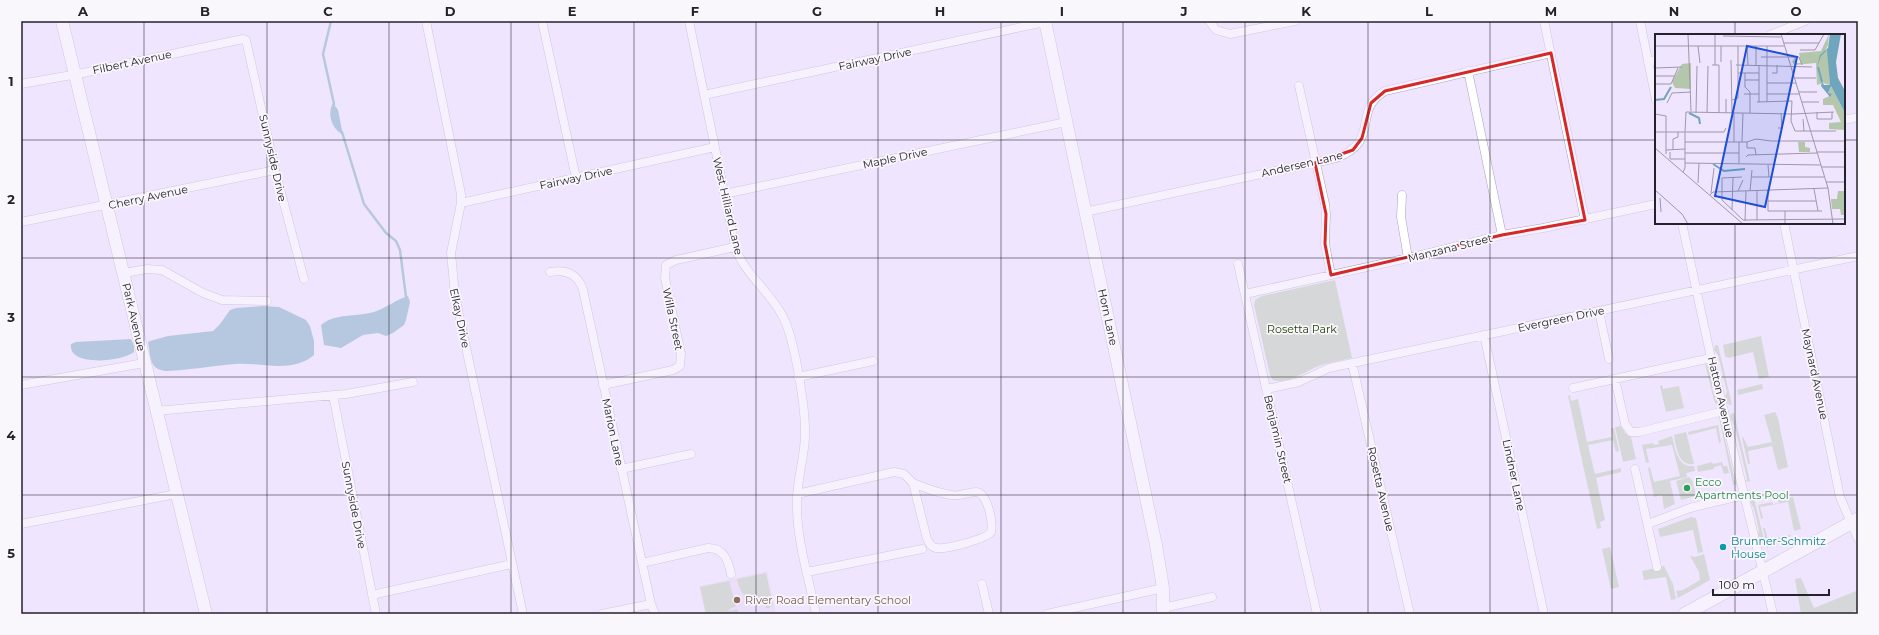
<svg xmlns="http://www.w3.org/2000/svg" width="1879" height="635" font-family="Montserrat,sans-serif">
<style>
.built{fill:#e5d6f7}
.green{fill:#b4c6ab}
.water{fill:#6fa5bd}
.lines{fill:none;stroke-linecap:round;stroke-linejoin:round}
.stream{stroke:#6fa5bd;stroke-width:2.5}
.street-casing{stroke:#ada2ba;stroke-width:9}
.secondary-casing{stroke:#ada2ba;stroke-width:13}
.primary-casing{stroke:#ada2ba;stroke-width:14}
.street{stroke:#fff;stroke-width:8}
.secondary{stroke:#fff;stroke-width:12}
.primary{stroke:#fff;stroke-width:13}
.marked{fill:none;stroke:#d62828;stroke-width:3;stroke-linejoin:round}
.grid{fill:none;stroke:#26222b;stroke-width:1;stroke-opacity:0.55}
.leisure-dot{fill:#2e9e5b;stroke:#f9f6fc;stroke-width:1.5}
.culture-dot{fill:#0f9aa8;stroke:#f9f6fc;stroke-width:1.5}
.education-dot{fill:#8d6e63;stroke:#f9f6fc;stroke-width:1.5}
.labels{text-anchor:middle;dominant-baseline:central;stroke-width:3.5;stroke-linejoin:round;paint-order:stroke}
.street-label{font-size:11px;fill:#26222b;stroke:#f9f6fc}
.park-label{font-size:11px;fill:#214404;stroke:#f9f6fc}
.leisure-label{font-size:11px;fill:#27864d;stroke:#f9f6fc;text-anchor:start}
.culture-label{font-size:11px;fill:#0d838f;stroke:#f9f6fc;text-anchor:start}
.education-label{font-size:11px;fill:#785e54;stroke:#f9f6fc;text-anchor:start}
.inset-river{fill:none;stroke:#6fa5bd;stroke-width:2}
.inset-road{fill:none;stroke:#9f97aa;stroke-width:1}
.view{fill:#1d4ed8;fill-opacity:0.15;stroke:#1d4ed8;stroke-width:2}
.inset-edge{fill:none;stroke:#26222b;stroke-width:2}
.neatline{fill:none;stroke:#26222b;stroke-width:1.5}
.grid-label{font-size:13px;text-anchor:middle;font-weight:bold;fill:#26222b}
</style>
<rect width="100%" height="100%" fill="#f0e5fe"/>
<path class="built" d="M 767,571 L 776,614 L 705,614 L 699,586 Z"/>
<path class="green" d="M 1335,280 L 1352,358 C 1342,360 1331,362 1321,365 C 1306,370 1290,385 1273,380 L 1270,375 L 1254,305 L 1255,300 L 1262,296 Z
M 1761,336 L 1769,377 L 1759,379 L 1753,352 L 1728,358 L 1725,356 L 1723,345 Z
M 1715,345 L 1718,345 L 1732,405 L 1730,405 L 1727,403 L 1725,396 L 1727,392 L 1718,355 L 1714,350 Z
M 1705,364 L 1710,366 C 1713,375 1710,387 1715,396 C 1717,399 1718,401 1720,405 L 1718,408 L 1714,400 Z
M 1762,384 L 1763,389 L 1738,395 L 1737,390 Z
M 1662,385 L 1663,389 L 1679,386 L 1684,408 L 1666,412 L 1660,386 Z
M 1570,395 L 1571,401 L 1578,399 L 1587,442 L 1612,437 L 1611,428 L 1614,428 L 1619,451 L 1616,452 L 1613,440 L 1588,445 L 1595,474 L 1621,468 L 1621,472 L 1596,478 L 1605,520 L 1600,522 L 1601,528 L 1597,529 L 1568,396 Z
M 1775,412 L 1778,418 L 1788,467 L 1778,470 L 1772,446 L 1748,451 L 1750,464 L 1748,464 L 1742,438 L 1743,437 L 1748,447 L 1772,442 L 1764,415 Z
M 1732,413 L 1734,413 L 1750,481 L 1746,482 L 1747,478 L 1735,428 L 1730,417 Z
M 1719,417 L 1723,418 L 1723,430 L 1735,481 L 1738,484 L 1733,485 Z
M 1718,425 L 1721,442 L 1719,443 L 1716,428 L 1689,435 L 1688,432 Z
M 1621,426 L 1625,433 L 1631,437 L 1636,459 L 1623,462 L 1615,427 Z
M 1686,432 L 1694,464 C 1678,466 1676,447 1674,435 Z
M 1672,436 C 1675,448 1677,468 1694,466 L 1695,471 L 1686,473 L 1687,477 L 1670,481 L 1675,504 L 1664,509 L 1662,495 L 1654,497 L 1648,468 L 1650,467 L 1654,482 L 1680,476 L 1672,445 L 1646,449 L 1649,462 L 1646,463 L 1642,445 L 1653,443 L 1654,445 L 1659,444 L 1658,441 Z
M 1712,462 L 1713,464 L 1722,462 L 1723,466 L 1727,466 L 1729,473 L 1724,474 L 1721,465 L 1714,467 L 1714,469 L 1698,472 L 1697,466 Z
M 1689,477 L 1692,480 L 1696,496 L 1681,500 L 1676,481 Z
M 1793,497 L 1801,529 L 1794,531 L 1788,502 L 1760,507 L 1763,518 L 1761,519 L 1758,505 L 1772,502 L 1773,504 L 1779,503 L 1778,500 Z
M 1752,498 L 1754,498 L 1765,544 L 1760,545 L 1758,535 L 1759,530 L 1754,509 L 1750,501 Z
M 1691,517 L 1696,518 L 1703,552 L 1698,553 L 1693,530 L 1660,537 L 1658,529 Z
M 1763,528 L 1765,528 L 1768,540 L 1790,535 L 1791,536 L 1777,544 L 1773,541 L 1768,543 L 1769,547 L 1767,548 Z
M 1610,547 L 1619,587 L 1611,589 L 1602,549 Z
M 1704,554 L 1710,580 L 1678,598 L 1676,591 L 1683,590 L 1700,580 L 1699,572 L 1690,556 L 1695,557 Z
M 1664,566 L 1673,584 L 1676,599 L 1671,600 L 1666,577 L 1644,580 L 1642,571 Z
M 766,573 L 773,605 L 768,609 C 755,596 742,605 737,579 Z
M 1801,578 L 1814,608 L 1856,591 L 1858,594 L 1858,609 L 1849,614 L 1801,614 L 1795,579 Z
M 729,581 L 736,606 L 728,610 L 730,611 L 737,609 L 740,614 L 706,614 L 700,587 Z"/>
<path class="water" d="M 333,103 L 338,110 L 343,135 C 331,128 327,114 333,103 Z
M 408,296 L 410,302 L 406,320 L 404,325 L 393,333 L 386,336 L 378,333 L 363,335 L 341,348 L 324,345 L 321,325 C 335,313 356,317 374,312 C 386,308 397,299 408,296 Z
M 263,306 L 279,307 L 306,320 L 310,326 L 314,341 L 314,355 C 292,374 260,362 235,364 C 212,366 190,370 167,371 C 149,370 151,358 148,342 L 150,341 L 168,336 L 213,331 L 220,324 L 230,310 L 236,308 Z
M 131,339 L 134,346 L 134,352 C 122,362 67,367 71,344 L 76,342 Z"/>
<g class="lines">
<path class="stream" d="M 331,21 L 323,54 L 334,104
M 342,132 L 364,204 L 386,233 L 396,241 L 400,250 L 406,297"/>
<g class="street-casing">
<path id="street" d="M 426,21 L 461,194 L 461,203 L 451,253 L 455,296 L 523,614
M 542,21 L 576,178
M 689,21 L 736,250 C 748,279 776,296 787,326 C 796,351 806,409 805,437 C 804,460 796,483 797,506 C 797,542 809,579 816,614
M 1209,21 L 1216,30 L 1230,34 L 1295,21
M 1544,21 L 1585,220
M 1640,21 L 1656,100
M 1770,35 L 1805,21
M 1648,62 L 1656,60
M 1468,71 L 1502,235
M 21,84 L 83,73 L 243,39 L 246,40 L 275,170 L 304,279
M 1299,86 L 1325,204 L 1326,214 L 1325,244 L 1331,275
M 704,95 L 1045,22
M 1844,120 L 1858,117
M 724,194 L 1066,122
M 1402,195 L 1401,217 L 1408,258
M 461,203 L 715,147
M 1085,212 L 1336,158 C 1382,141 1351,111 1385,91 L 1551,53
M 21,222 L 275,170
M 1682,223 L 1711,358 L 1773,614
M 1784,223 L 1840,497 L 1858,539
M 1238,264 L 1317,614
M 550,272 C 566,269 578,274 583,290 L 651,604 L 655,614
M 124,273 L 147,269 L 162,270 L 203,293 L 222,300 L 267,301
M 1245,294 L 1417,256 L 1502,235 L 1543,228 L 1656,204
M 1599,311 L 1609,359
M 1484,335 L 1544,614
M 1352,363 L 1410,614
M 798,377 L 873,361
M 1615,379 L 1625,424 L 1631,432 L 1639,432 L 1724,411
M 21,385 L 144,363
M 603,385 L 673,370 L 680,366 L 681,354 L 665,278 L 666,265 L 676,260 L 735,247
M 1573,388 L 1711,358
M 1267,389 L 1299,382 L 1329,368 L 1858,256
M 333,395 L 376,614
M 156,411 L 346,394 L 413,382
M 621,469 L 691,454
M 1635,469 L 1657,567
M 913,483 C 925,488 938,493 951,495 C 960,497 968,492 976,492 C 988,493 993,523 991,532 C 986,539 945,550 936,548 C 931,547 929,543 927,539 Z
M 797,494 L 894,472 L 904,474 L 913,483
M 21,524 L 176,494
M 1648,524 L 1690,508 L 1744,495
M 642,563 L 708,548 C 724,548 728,560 731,574
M 807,572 L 922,549
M 982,584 L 989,614
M 372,595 L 512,564
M 1163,608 L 1212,597
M 602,614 L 651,604
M 1047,614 L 1163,588"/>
</g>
<g class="secondary-casing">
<path id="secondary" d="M 62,21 L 206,614
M 1045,21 L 1156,545 L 1163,588 L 1163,614"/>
</g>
<g class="primary-casing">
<path id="primary" d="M 1685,614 L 1858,519"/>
</g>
<use href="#street" class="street"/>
<use href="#secondary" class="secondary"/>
<use href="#primary" class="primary"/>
</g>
<path d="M0 0H1879V635H0ZM 1551,53 L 1585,220 L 1502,235 L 1331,275 L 1325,244 L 1326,214 L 1315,163 L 1353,150 L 1362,138 L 1371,103 L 1385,91 Z" fill="#f0e5fe" fill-opacity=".55" fill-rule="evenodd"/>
<path class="marked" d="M 1551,53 L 1585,220 L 1502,235 L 1331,275 L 1325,244 L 1326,214 L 1315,163 L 1353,150 L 1362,138 L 1371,103 L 1385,91 Z"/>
<path class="grid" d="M 144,21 L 144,614M 267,21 L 267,614M 389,21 L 389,614M 511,21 L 511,614M 634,21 L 634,614M 756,21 L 756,614M 878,21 L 878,614M 1001,21 L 1001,614M 1123,21 L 1123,614M 1245,21 L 1245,614M 1368,21 L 1368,614M 1490,21 L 1490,614M 1612,21 L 1612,614M 1735,21 L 1735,35M 21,140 L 1656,140M 1844,140 L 1858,140M 1735,223 L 1735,614M 21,258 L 1858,258M 21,377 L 1858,377M 21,495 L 1858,495"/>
<circle class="leisure-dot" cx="1687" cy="488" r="4"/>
<circle class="culture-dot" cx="1723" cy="547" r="4"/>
<circle class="education-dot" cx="737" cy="600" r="4"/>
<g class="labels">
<g class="street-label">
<text transform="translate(875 59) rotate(-12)">Fairway Drive</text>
<text transform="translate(132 62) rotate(-12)">Filbert Avenue</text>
<text transform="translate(273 158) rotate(77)">Sunnyside Drive</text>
<text transform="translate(895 158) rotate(-12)">Maple Drive</text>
<text transform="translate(1302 164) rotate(-13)">Andersen Lane</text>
<text transform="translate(576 178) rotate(-12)">Fairway Drive</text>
<text transform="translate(148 197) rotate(-12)">Cherry Avenue</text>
<text transform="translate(728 206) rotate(77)">West Hilliard Lane</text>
<text transform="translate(1450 248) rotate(-14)">Manzana Street</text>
<text transform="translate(134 317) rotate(77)">Park Avenue</text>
<text transform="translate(1108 317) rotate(78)">Horn Lane</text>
<text transform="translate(460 318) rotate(78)">Elkay Drive</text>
<text transform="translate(673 319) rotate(78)">Willa Street</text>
<text transform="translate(1561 319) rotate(-12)">Evergreen Drive</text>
<text transform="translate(1815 374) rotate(78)">Maynard Avenue</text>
<text transform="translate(1721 397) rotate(77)">Hatton Avenue</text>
<text transform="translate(613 432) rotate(78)">Marion Lane</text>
<text transform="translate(1278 439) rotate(77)">Benjamin Street</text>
<text transform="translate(1514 475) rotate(78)">Lindner Lane</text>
<text transform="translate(1381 489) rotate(77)">Rosetta Avenue</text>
<text transform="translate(354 505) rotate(79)">Sunnyside Drive</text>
</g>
<g class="park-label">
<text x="1302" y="329">Rosetta Park</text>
</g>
<g class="leisure-label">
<text x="1695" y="482">Ecco<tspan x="1695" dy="13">Apartments Pool</tspan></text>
</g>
<g class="culture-label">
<text x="1731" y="541">Brunner-Schmitz<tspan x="1731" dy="13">House</tspan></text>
</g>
<g class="education-label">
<text x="745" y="600">River Road Elementary School</text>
</g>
</g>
<g transform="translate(1655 34)">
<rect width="190" height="190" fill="#f0e5fe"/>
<path d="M 174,0 L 173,11 L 170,17 L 173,17 L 175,51 L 168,49 L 162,51 L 161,29 L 140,31 L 137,28 L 140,23 L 141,29 L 146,29 L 144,19 L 166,17 ZM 36,29 L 36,55 L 20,54 L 17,48 L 24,35 L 27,30 ZM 176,52 L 190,79 L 190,96 L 174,95 L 174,89 L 186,88 L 178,71 L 168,71 L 168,65 L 177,61 L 173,59 ZM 143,108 L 150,108 L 150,113 L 155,114 L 155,118 L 144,118 ZM 183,157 L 190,157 L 190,181 L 186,181 L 185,175 L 177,175 L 176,165 L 182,165 Z" fill="#b4c6ab"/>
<path d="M 175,0 L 186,0 L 181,28 L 183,44 L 190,57 L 190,79 L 176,52 L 173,59 L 177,60 L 175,63 L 166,52 L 167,48 L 169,51 L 175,51 L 172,16 L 166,22 L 162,33 L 165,21 L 173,14 Z" fill="#6fa5bd"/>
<path class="inset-river" d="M 163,33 L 167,48M 0,66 L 9,65 L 16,53M 34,79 L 44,84 L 45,90M 58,130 L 69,137 L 90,135"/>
<path class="inset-road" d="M 33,0 L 36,77M 60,0 L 60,31M 126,0 L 173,154 L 178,190M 68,2 L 126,3M 129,9 L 164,9M 0,12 L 129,12M 43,12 L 45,29M 66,12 L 66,28M 92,12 L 93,31M 112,12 L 112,68M 145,16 L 160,16 L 169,0M 106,23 L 144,23 L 147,31M 76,26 L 77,79M 57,31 L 64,31 L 64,79M 81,31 L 157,33M 101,31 L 101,12M 104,31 L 104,68M 0,34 L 27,33M 83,39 L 104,39M 90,39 L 90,53 L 95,58 L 95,79M 117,39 L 122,39 L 122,31M 0,42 L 20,42M 140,44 L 161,44M 90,46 L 104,46M 112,49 L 141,49M 0,50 L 16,50 L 23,34M 144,58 L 162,58M 89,60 L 104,60M 112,60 L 144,60M 71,65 L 71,79M 77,66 L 83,64 L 83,12M 102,68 L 137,67 L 136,87 L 140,97 L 181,97M 147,68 L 164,68M 12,69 L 17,59 L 36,58M 162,78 L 162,85 L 177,85 L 177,78M 41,79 L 42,32M 52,79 L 53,32M 79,79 L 79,108M 0,80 L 11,82 L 11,120M 148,85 L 149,97M 71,94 L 69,98 L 30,98 L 31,78 L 138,80 L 179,78M 123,94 L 127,94 L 126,79M 0,98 L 30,98 L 30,134 L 28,138M 30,108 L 92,108 L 101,105 L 116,107 L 190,107M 84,108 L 84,129M 87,108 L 88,79M 92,108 L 92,114 L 100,114 L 101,121M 0,114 L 88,190M 18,115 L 18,105 L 23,103 L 23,98M 11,116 L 30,115M 15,118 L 15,125 L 30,125M 162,118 L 190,118M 30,119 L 84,119M 91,123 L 93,121 L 162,119M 30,129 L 166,131M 113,131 L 114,143M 167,133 L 190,133M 87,143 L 67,144 L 67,166 L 88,186 L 190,185M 97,143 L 169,143M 171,148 L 190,148M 43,149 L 44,129M 159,155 L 163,177M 0,156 L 27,180 L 33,190M 113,156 L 113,177 L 167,177M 83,157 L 88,146M 95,157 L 97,136M 56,159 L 59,134M 55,161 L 58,158 L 173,154M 5,164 L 6,178M 113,167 L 161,167M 77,176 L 78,143M 130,177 L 130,190M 102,186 L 102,157M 90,187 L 91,157"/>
<path class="view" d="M 92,12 L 142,23 L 110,173 L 60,162 Z"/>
<rect width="190" height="190" class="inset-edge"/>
</g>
<rect width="1879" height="635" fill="none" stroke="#f9f6fc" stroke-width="44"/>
<path d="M1713 589v6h116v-6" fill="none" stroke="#26222b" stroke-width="2"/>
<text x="1719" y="589" font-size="12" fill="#26222b" stroke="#f9f6fc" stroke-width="3" paint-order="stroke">100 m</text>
<rect x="22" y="22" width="1835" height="591" class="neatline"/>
<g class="grid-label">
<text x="83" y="16">A</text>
<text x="205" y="16">B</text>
<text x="328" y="16">C</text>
<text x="450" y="16">D</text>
<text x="572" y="16">E</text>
<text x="695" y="16">F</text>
<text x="817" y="16">G</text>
<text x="940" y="16">H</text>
<text x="1062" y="16">I</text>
<text x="1184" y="16">J</text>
<text x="1306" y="16">K</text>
<text x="1429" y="16">L</text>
<text x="1551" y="16">M</text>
<text x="1674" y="16">N</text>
<text x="1796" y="16">O</text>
<text x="11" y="86">1</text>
<text x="11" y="204">2</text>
<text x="11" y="322">3</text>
<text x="11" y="440">4</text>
<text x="11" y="558">5</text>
</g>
</svg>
